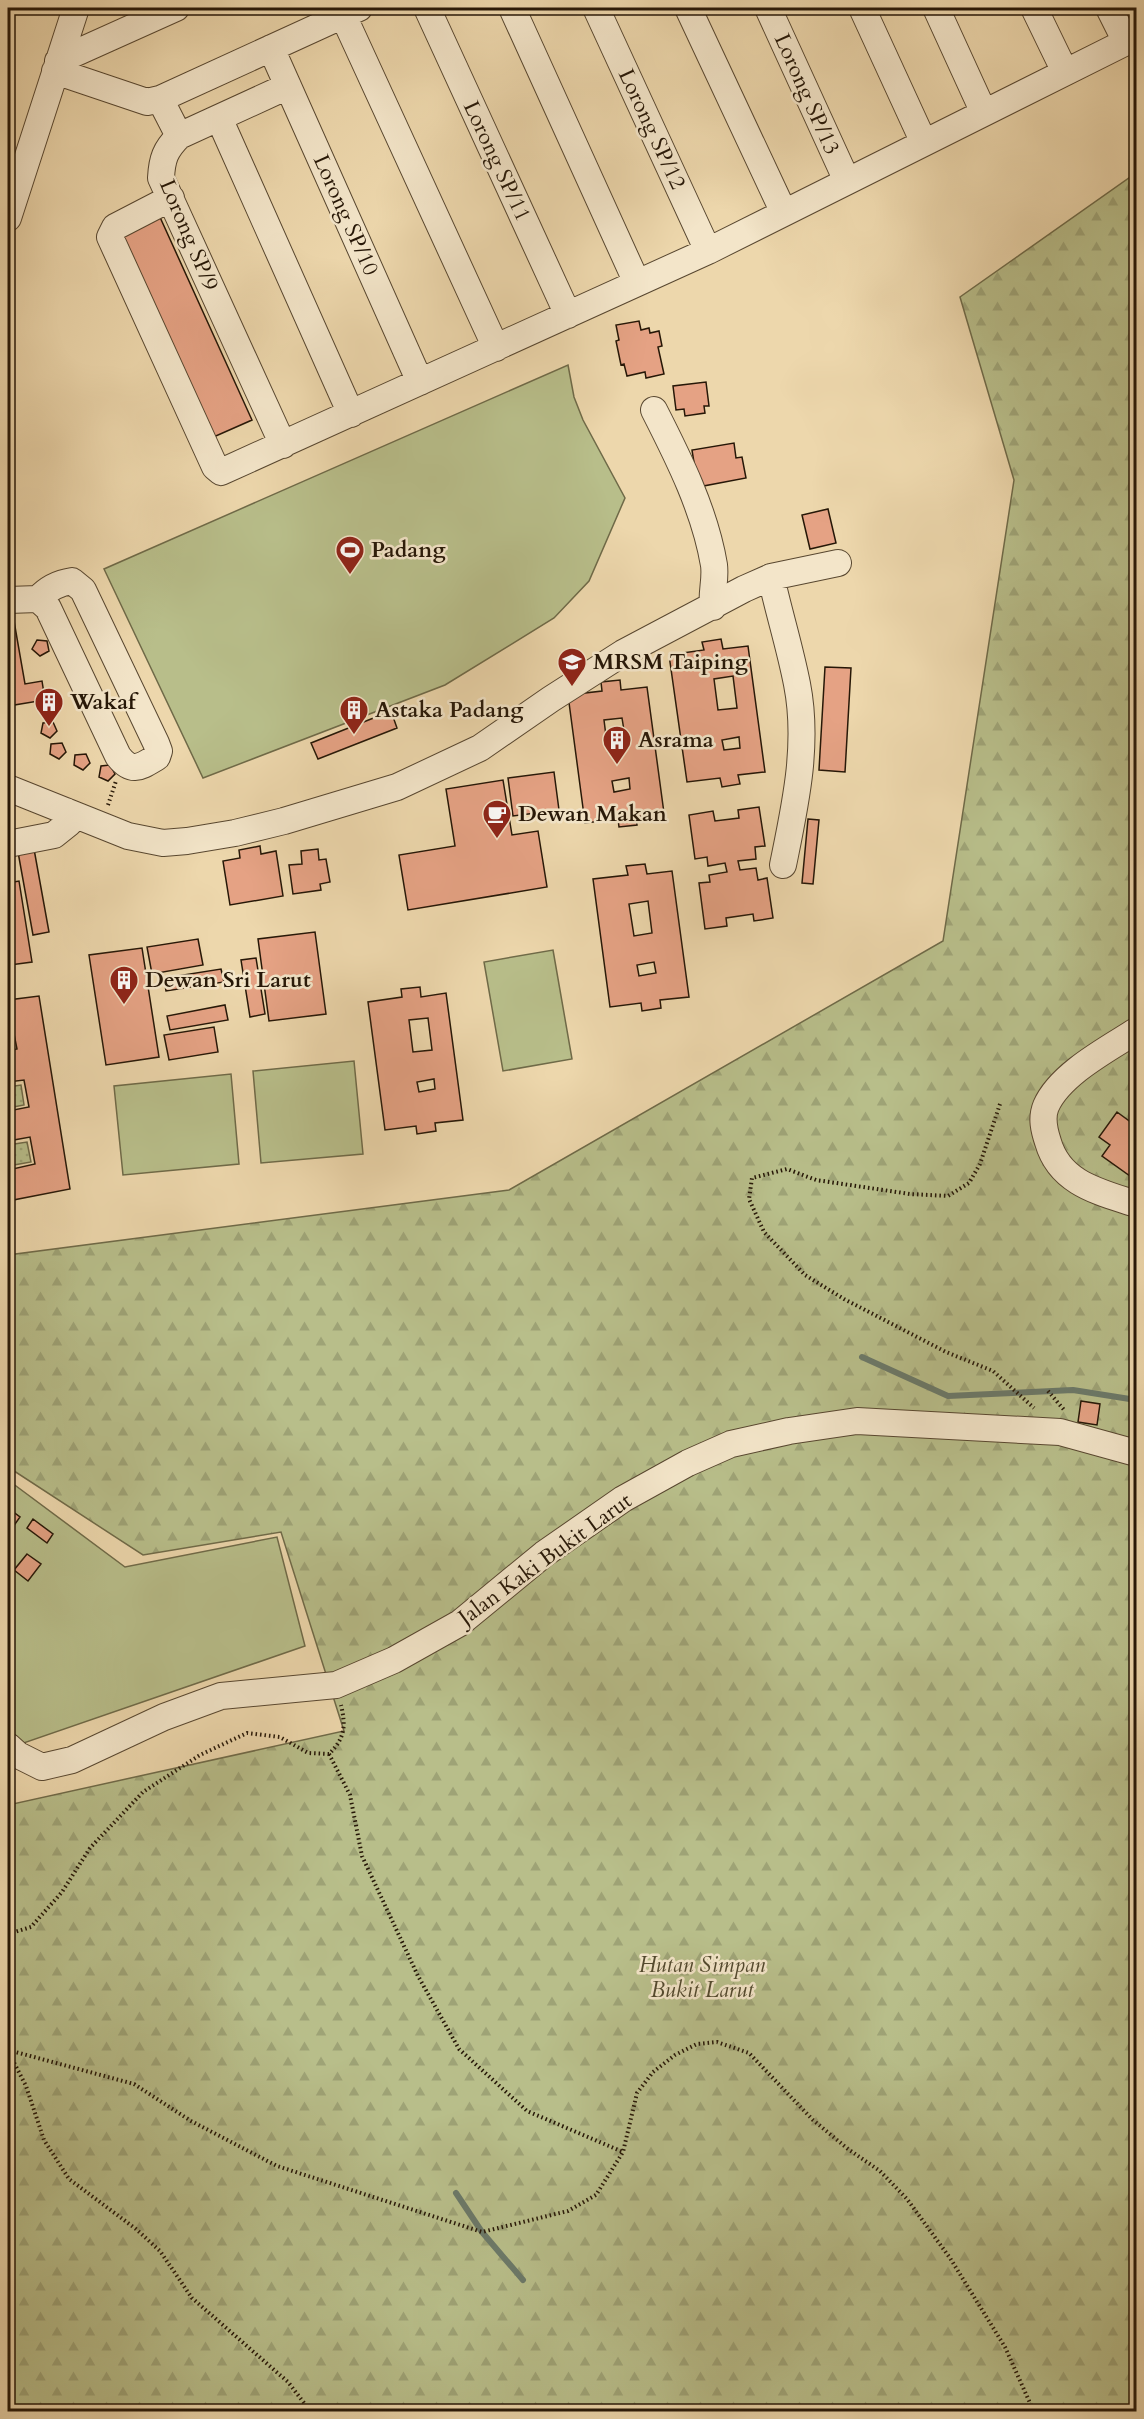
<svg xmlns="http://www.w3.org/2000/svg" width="1144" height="2419" font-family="Cardo,serif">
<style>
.forest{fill:url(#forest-firs);stroke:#6f6a48;stroke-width:1.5}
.park{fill:#b8be8a;stroke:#6f6a48;stroke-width:1.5}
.garden{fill:url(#garden-dots);stroke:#6f6a48;stroke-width:1.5}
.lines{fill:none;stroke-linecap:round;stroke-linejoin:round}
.stream{stroke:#6b7969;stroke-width:6}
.building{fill:#e5a284;stroke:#261707;stroke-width:1.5;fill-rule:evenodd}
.minor-casing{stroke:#584730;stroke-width:28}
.path{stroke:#261707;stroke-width:4;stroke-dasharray:1.5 3;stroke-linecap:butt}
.minor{stroke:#f3e5c9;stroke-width:26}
.labels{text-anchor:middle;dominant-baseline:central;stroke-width:5;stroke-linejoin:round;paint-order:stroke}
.street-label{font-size:22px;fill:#261707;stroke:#f3e5c9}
.poi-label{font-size:22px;font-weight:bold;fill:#261707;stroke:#f3e5c9;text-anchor:start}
.park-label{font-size:22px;font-style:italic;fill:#52492e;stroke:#f3e5c9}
</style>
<defs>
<pattern id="forest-firs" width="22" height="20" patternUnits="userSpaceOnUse" patternTransform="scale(1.5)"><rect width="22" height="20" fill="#b8be8a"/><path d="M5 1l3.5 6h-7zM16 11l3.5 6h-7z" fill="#9ea376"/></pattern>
<pattern id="garden-dots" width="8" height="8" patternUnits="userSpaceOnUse" patternTransform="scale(1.5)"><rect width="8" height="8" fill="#b8be8a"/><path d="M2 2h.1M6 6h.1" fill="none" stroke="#9ea376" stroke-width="1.8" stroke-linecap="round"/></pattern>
</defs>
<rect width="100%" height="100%" fill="#edd7ac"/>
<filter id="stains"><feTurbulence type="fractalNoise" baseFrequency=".00333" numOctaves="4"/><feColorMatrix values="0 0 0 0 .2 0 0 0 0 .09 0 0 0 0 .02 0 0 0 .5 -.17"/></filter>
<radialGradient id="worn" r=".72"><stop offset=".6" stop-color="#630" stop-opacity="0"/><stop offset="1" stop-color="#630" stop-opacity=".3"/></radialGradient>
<path class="forest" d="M 1136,173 L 1136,2411 L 8,2411 L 8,1805 L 344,1731 L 281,1532 L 143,1555 L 8,1467 L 8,1255 L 509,1190 L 943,941 L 1014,480 L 960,297 Z"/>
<path class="park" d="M 568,365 L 574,397 L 583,420 L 625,498 L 589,581 L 554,618 L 445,685 L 203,778 L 104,569 Z
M 553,950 L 572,1059 L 503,1071 L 484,962 Z
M 354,1061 L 363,1154 L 261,1163 L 253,1071 Z
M 231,1074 L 239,1164 L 123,1175 L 114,1086 Z
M 8,1480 L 125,1567 L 277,1537 L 305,1646 L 18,1745 L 8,1734 Z"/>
<path class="garden" d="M 21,1085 L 24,1105 L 8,1108 L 8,1087 Z
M 27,1142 L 31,1162 L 8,1166 L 8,1145 Z"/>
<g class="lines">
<path class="stream" d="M 862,1357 L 948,1396 L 1073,1390 L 1136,1400
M 456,2193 L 482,2232 L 523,2280"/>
</g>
<path class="building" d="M 159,215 L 252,420 L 209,439 L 116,234 Z
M 639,321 L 641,330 L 649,328 L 650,333 L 659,331 L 662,346 L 658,347 L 664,374 L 646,378 L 645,372 L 627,376 L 624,364 L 621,365 L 616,341 L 619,340 L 616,325 Z
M 706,382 L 709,406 L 704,406 L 705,413 L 685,416 L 684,409 L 676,410 L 673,386 Z
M 734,443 L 736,458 L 742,457 L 746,478 L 698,487 L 692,450 Z
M 828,509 L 836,543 L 810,549 L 802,515 Z
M 14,621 L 25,684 L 42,681 L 45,700 L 8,706 L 8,623 Z
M 721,639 L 723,649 L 748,646 L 765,772 L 738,775 L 740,784 L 722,787 L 720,778 L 687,782 L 669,655 L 704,650 L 702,642 ZM 733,676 L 737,708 L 718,710 L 714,679 ZM 739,737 L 740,748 L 724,750 L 722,740 Z
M 37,640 L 47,641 L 49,651 L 40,656 L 32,649 Z
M 825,667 L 851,668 L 845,772 L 819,770 Z
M 620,680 L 621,690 L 647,687 L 664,813 L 636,817 L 637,825 L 619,827 L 618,819 L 585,823 L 568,695 L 602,691 L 601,682 ZM 622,718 L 627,749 L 608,752 L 604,720 ZM 629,778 L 630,789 L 614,792 L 612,781 Z
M 391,711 L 397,728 L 318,759 L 311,743 Z
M 53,722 L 57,731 L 50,738 L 41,733 L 43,723 Z
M 62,743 L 66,752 L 59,759 L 50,754 L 51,744 Z
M 86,754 L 90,763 L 83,770 L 74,765 L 75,755 Z
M 110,765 L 115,774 L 108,781 L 99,777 L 101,766 Z
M 554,772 L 559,810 L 513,816 L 508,778 Z
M 503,780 L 512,835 L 538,831 L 547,887 L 408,910 L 399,855 L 455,846 L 446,789 Z
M 759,807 L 765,846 L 755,847 L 756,859 L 738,861 L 740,870 L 756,868 L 758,880 L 767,878 L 773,918 L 754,921 L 753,914 L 726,918 L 727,926 L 705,929 L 699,883 L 710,882 L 709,875 L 727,872 L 725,863 L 708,866 L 707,857 L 695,859 L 689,815 L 713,811 L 715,821 L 739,818 L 738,810 Z
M 808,819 L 819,820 L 813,884 L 802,883 Z
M 260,846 L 261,854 L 276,851 L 283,896 L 230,905 L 223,861 L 240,858 L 239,850 Z
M 34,849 L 49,932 L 33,935 L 18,852 Z
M 318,849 L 319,860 L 326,859 L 330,882 L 320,884 L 321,890 L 293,894 L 289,865 L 302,864 L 301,851 Z
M 645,864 L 647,874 L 672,871 L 689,997 L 660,1000 L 661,1008 L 642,1011 L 641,1003 L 610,1007 L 593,879 L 628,875 L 626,866 ZM 648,901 L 652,933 L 634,936 L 629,904 ZM 654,962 L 656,973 L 639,976 L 637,965 Z
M 19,881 L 32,962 L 10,965 L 8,951 L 8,883 Z
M 315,932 L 326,1014 L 269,1021 L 258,939 Z
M 198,939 L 203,965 L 152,974 L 147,947 Z
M 142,948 L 159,1057 L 106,1065 L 89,955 Z
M 256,958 L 265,1014 L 250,1017 L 241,960 Z
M 221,969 L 224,982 L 166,991 L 164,978 Z
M 420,987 L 421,997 L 446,993 L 463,1120 L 435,1123 L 436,1131 L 417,1134 L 416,1126 L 385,1130 L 368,1002 L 402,997 L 401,989 ZM 428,1018 L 432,1050 L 413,1052 L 409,1020 ZM 434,1079 L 435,1089 L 419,1092 L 417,1082 Z
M 39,996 L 70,1189 L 8,1201 L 8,1170 L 35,1164 L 30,1137 L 8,1141 L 8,1111 L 29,1107 L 24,1080 L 8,1082 L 8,1051 L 17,1049 L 13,1029 L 8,1030 L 8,1000 Z
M 225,1005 L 228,1020 L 170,1030 L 167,1016 Z
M 214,1027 L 218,1052 L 169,1060 L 164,1035 Z
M 1117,1112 L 1136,1126 L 1136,1168 L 1130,1176 L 1102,1156 L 1110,1145 L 1099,1137 Z
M 1081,1401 L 1100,1404 L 1097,1425 L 1078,1422 Z
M 8,1508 L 20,1517 L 8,1534 Z
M 33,1519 L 53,1534 L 47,1543 L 27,1528 Z
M 27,1554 L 41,1564 L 28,1581 L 14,1570 Z
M 8,1652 L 13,1661 L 8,1672 Z"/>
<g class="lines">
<g class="minor-casing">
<path id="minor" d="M 427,8 L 568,315
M 512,8 L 637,283
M 596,8 L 708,251
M 688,8 L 784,213
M 768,8 L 847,181
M 862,8 L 924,143
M 936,8 L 984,113
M 1034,8 L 1065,72
M 343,15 L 496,348
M 271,48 L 420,382
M 58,61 L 176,8
M 55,71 L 147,102 L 160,99 L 359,8
M 160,99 L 179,136
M 219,118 L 351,414
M 171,198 L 115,227 L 110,237 L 215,467 L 221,472 L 708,251 L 1126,42 L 1109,8
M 8,218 L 76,8
M 654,410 C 679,459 705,511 714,565 C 716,580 711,593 713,607
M 283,445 L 161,178 C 162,159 165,150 179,136 L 288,86
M 771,577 C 779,613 790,648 797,684 C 809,745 795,806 783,865
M 8,600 L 38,599 L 48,608 L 118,756 C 132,774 140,767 157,757 L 159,751 L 156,743 L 83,590 L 72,581 C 58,583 47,589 38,599
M 8,788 L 128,836 L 163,843 L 187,841 L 235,833 L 284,821 L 397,787 L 480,748 L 551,699 L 623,653 L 744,589 L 771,577 L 838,563
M 8,844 L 54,835 L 69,823 L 69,816 L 66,811
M 1136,1031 C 1108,1049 1060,1074 1046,1106 C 1041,1118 1044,1130 1048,1142 C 1060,1184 1100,1192 1136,1204
M 8,1746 L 18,1755 L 42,1767 L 72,1760 L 164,1717 L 221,1696 L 336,1685 L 394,1660 L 460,1623 L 544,1554 L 623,1499 L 688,1463 L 731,1444 L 789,1431 L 857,1421 L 1060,1432 L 1136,1453"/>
</g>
<path class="path" d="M 108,805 L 116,781
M 1000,1104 L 980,1164 L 969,1183 L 948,1196 L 910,1194 L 816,1180 L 787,1169 L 752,1178 L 749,1199 L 764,1232 L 805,1275 L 844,1299 L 946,1352 L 993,1371 L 1034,1408
M 1048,1391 L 1065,1411
M 329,1754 L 350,1795 L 362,1856 L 418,1976 L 459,2049 L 527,2111 L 623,2152
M 8,1934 L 31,1927 L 62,1892 L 90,1848 L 143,1792 L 200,1755 L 247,1733 L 280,1737 L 308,1753 L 329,1754 C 345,1738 346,1726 341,1705
M 8,2050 L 134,2084 L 191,2121 L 277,2166 L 482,2232 L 568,2211 L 596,2195 L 623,2152 L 637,2093 L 653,2072 L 675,2055 L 697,2044 L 717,2042 L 749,2053 L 813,2120 L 848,2149 L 880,2171 L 907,2199 L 950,2258 L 1005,2347 L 1034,2412
M 8,2051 L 26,2086 L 44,2140 L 69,2179 L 136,2229 L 160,2251 L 192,2298 L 288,2382 L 311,2412"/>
<use href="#minor" class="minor"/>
</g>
<defs>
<g id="stadium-pin" transform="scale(1.5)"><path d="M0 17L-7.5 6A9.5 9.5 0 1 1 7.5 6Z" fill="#8f2418" stroke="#f3e5c9"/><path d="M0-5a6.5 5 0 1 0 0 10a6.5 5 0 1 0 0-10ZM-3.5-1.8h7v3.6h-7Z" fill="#fff"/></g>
<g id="school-pin" transform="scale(1.5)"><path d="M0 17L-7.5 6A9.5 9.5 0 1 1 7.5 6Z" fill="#8f2418" stroke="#f3e5c9"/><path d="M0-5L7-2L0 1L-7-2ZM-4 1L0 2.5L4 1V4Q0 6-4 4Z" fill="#fff"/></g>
<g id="building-pin" transform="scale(1.5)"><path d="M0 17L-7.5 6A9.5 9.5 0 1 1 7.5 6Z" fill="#8f2418" stroke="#f3e5c9"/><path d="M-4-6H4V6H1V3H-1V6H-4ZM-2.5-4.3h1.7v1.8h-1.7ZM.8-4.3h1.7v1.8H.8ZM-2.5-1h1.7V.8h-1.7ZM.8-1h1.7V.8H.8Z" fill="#fff"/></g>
<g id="cafe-pin" transform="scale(1.5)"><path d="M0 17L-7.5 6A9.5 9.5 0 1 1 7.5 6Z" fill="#8f2418" stroke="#f3e5c9"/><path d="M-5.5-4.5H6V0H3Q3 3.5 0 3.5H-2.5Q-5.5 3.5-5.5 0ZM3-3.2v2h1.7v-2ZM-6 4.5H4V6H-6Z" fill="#fff"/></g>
</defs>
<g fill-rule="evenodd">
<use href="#stadium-pin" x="350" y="550"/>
<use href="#school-pin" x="572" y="662"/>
<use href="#building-pin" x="49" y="702"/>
<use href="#building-pin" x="354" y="710"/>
<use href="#building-pin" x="617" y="740"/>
<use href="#cafe-pin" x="497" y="814"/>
<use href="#building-pin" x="124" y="980"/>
</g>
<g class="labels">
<g class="street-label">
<text transform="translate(807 94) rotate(66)">Lorong SP/13</text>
<text transform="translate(652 129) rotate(65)">Lorong SP/12</text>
<text transform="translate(497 161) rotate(65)">Lorong SP/11</text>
<text transform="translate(346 215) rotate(66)">Lorong SP/10</text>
<text transform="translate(189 235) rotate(67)">Lorong SP/9</text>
<text transform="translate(545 1559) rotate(-36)">Jalan Kaki Bukit Larut</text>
</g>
<g class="poi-label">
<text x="371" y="550">Padang</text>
<text x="593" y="662">MRSM Taiping</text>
<text x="70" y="702">Wakaf</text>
<text x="375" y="710">Astaka Padang</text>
<text x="638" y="740">Asrama</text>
<text x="518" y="814">Dewan Makan</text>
<text x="145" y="980">Dewan Sri Larut</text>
</g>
<g class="park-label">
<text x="702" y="1965">Hutan Simpan<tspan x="702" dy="25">Bukit Larut</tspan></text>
</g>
</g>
<rect width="1144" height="2419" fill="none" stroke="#edd7ac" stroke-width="30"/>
<rect x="9" y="9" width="1126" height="2401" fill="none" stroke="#261707" stroke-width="3"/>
<rect x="15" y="15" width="1114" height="2389" fill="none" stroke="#261707" stroke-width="1.5"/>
<rect width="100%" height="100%" filter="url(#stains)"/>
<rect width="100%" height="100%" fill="url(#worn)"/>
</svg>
